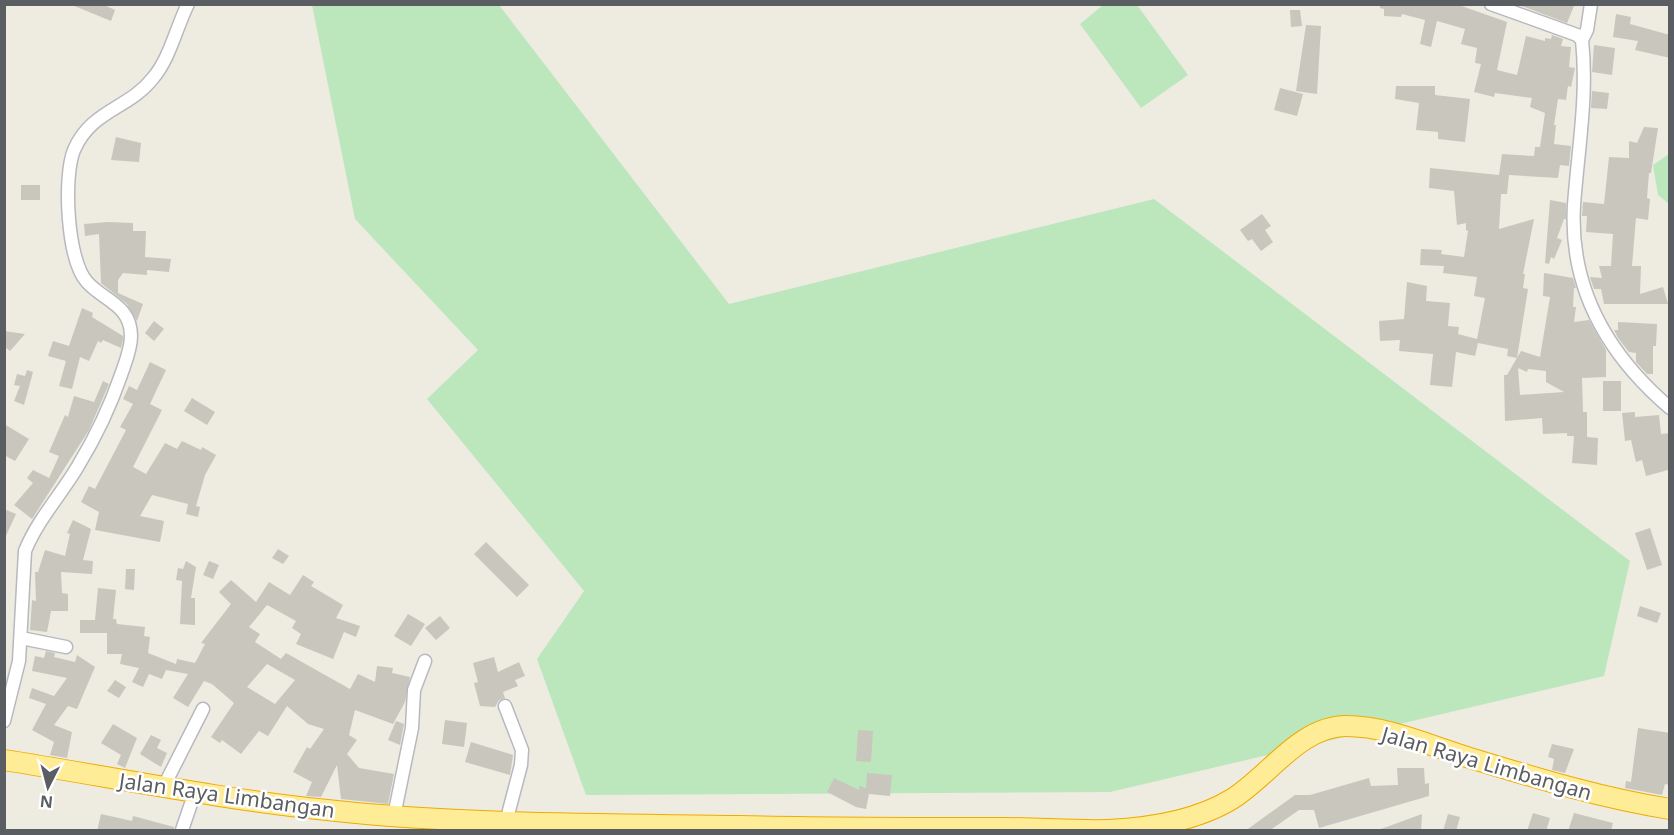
<svg xmlns="http://www.w3.org/2000/svg" width="1674" height="835" font-family="'Noto Sans',sans-serif">
<style>
.green{fill:#bce7bd}
.building{fill:#c9c6be;fill-rule:evenodd}
.lines{fill:none;stroke-linecap:round;stroke-linejoin:round}
.minor-casing{stroke:#b7b9bf;stroke-width:15}
.trunk-casing{stroke:#efab00;stroke-width:22}
.minor{stroke:#fff;stroke-width:12}
.trunk{stroke:#ffec96;stroke-width:20}
.labels{text-anchor:middle;dominant-baseline:central;stroke-width:5;stroke-linejoin:round;paint-order:stroke}
.street-label{font-size:21px;fill:#5a5e63;stroke:#fff}
</style>
<rect width="100%" height="100%" fill="#eeebe1"/>
<path class="green" d="M 312,5 L 499,5 L 729,304 L 1154,199 L 1630,561 L 1604,676 L 1110,792 L 586,795 L 537,659 L 584,591 L 427,399 L 478,350 L 355,219 Z
M 1103,5 L 1137,5 L 1188,75 L 1141,108 L 1080,24 Z
M 1669,154 L 1669,204 L 1658,195 L 1653,165 Z"/>
<path class="building" d="M 102,4 L 115,10 L 111,21 L 72,5 Z
M 1380,4 L 1456,4 L 1507,22 L 1497,70 L 1517,75 L 1526,36 L 1545,41 L 1545,38 L 1551,39 L 1552,35 L 1563,39 L 1561,46 L 1571,47 L 1569,67 L 1575,68 L 1571,87 L 1568,86 L 1566,100 L 1558,99 L 1554,125 L 1556,125 L 1554,144 L 1571,146 L 1569,166 L 1560,165 L 1558,178 L 1509,175 L 1507,194 L 1501,194 L 1499,229 L 1534,219 L 1523,274 L 1525,274 L 1523,288 L 1528,289 L 1517,358 L 1507,356 L 1508,349 L 1478,343 L 1475,356 L 1456,352 L 1452,387 L 1430,385 L 1433,354 L 1399,351 L 1400,340 L 1380,341 L 1379,321 L 1404,319 L 1407,282 L 1427,286 L 1426,301 L 1450,303 L 1448,326 L 1459,327 L 1458,334 L 1477,339 L 1485,298 L 1474,296 L 1477,277 L 1443,273 L 1444,266 L 1420,265 L 1421,249 L 1442,250 L 1441,254 L 1464,257 L 1468,231 L 1466,230 L 1466,223 L 1457,225 L 1454,191 L 1429,188 L 1430,168 L 1499,175 L 1502,154 L 1534,156 L 1535,147 L 1540,147 L 1545,113 L 1530,107 L 1532,98 L 1495,93 L 1494,97 L 1474,92 L 1481,64 L 1475,63 L 1477,48 L 1461,44 L 1465,29 L 1437,21 L 1431,47 L 1420,44 L 1425,20 L 1402,14 L 1401,17 L 1384,16 L 1384,9 L 1380,8 Z
M 1517,4 L 1565,4 L 1574,6 L 1567,23 Z
M 1290,10 L 1300,10 L 1302,26 L 1291,27 Z
M 1616,14 L 1631,17 L 1630,24 L 1670,35 L 1670,58 L 1635,50 L 1638,41 L 1613,37 Z
M 1306,25 L 1321,26 L 1317,94 L 1296,91 Z
M 1594,45 L 1615,48 L 1612,75 L 1592,72 Z
M 1396,86 L 1435,86 L 1435,95 L 1470,99 L 1465,142 L 1438,139 L 1438,132 L 1416,130 L 1419,103 L 1395,99 Z
M 1280,88 L 1303,94 L 1297,116 L 1274,110 Z
M 1592,91 L 1609,93 L 1607,109 L 1591,108 Z
M 1644,127 L 1658,128 L 1651,173 L 1649,173 L 1647,198 L 1650,199 L 1648,220 L 1636,218 L 1632,266 L 1641,266 L 1640,294 L 1663,287 L 1668,304 L 1604,304 L 1601,289 L 1594,289 L 1590,277 L 1602,278 L 1599,266 L 1611,266 L 1613,234 L 1586,232 L 1587,216 L 1582,216 L 1583,202 L 1604,204 L 1609,157 L 1629,158 L 1629,141 L 1637,143 Z
M 116,137 L 141,143 L 139,162 L 111,160 Z
M 21,185 L 40,185 L 40,200 L 21,200 Z
M 1550,200 L 1566,203 L 1566,219 L 1564,219 L 1557,238 L 1562,240 L 1554,259 L 1551,257 L 1549,264 L 1545,263 Z
M 1262,214 L 1271,226 L 1265,230 L 1273,242 L 1261,251 L 1252,239 L 1248,241 L 1240,230 Z
M 108,222 L 133,223 L 133,231 L 146,231 L 145,257 L 171,259 L 169,272 L 147,270 L 147,275 L 123,273 L 118,280 L 118,293 L 143,304 L 137,321 L 127,304 L 101,283 L 99,234 L 85,236 L 84,224 Z
M 1544,273 L 1573,278 L 1576,288 L 1574,288 L 1573,307 L 1576,307 L 1574,322 L 1589,320 L 1606,350 L 1606,377 L 1582,378 L 1583,412 L 1587,412 L 1587,437 L 1598,438 L 1597,465 L 1572,463 L 1574,436 L 1567,436 L 1567,433 L 1543,434 L 1542,418 L 1505,421 L 1504,375 L 1507,375 L 1521,351 L 1540,357 L 1550,297 L 1543,296 ZM 1518,368 L 1527,372 L 1528,369 L 1546,371 L 1546,382 L 1564,392 L 1520,395 Z
M 82,308 L 93,313 L 92,317 L 123,336 L 123,340 L 121,348 L 103,340 L 101,343 L 98,341 L 89,361 L 80,357 L 72,389 L 59,386 L 66,361 L 48,356 L 53,341 L 69,346 Z
M 154,321 L 164,329 L 154,341 L 145,333 Z
M 1618,322 L 1657,324 L 1656,346 L 1653,346 L 1653,374 L 1647,374 L 1636,362 L 1636,353 L 1629,352 L 1618,338 L 1614,330 L 1618,330 Z
M 4,331 L 25,334 L 10,351 L 4,346 Z
M 150,362 L 166,370 L 150,404 L 162,410 L 133,467 L 146,474 L 165,443 L 177,449 L 182,441 L 201,450 L 202,447 L 216,455 L 205,475 L 196,506 L 200,507 L 198,517 L 186,514 L 188,504 L 152,495 L 140,516 L 164,521 L 160,542 L 95,530 L 99,512 L 81,502 L 89,486 L 95,489 L 126,430 L 120,427 L 133,404 L 123,399 L 129,386 L 137,390 Z
M 27,370 L 33,372 L 24,405 L 14,401 L 20,386 L 14,385 L 17,374 L 25,376 Z
M 103,381 L 109,384 L 89,430 L 32,519 L 14,505 L 33,483 L 27,478 L 33,470 L 49,478 L 59,456 L 49,452 L 65,415 L 68,417 L 74,396 L 94,402 Z
M 1603,381 L 1621,381 L 1621,411 L 1603,411 Z
M 192,398 L 215,412 L 207,425 L 184,411 Z
M 1635,412 L 1635,417 L 1659,415 L 1661,434 L 1670,433 L 1668,470 L 1646,476 L 1642,460 L 1636,462 L 1631,440 L 1625,441 L 1622,413 Z
M 4,424 L 29,439 L 15,461 L 4,455 Z
M 4,509 L 16,514 L 4,540 Z
M 73,520 L 91,529 L 83,560 L 93,561 L 92,574 L 61,572 L 62,593 L 68,594 L 68,611 L 51,611 L 47,632 L 30,630 L 32,600 L 36,601 L 35,572 L 38,572 L 45,550 L 65,556 L 70,534 L 67,533 Z
M 1650,528 L 1662,565 L 1647,570 L 1635,533 Z
M 486,542 L 529,585 L 517,597 L 474,554 Z
M 278,549 L 289,556 L 283,564 L 272,558 Z
M 186,561 L 196,567 L 191,598 L 195,598 L 195,625 L 180,624 L 182,581 L 176,580 L 178,568 L 183,569 Z
M 209,561 L 219,565 L 213,579 L 203,575 Z
M 126,569 L 135,569 L 134,590 L 125,589 Z
M 303,575 L 314,582 L 311,586 L 343,605 L 336,618 L 360,626 L 356,637 L 344,632 L 333,659 L 296,644 L 301,634 L 292,628 L 296,621 L 267,605 L 249,627 L 260,634 L 255,642 L 281,659 L 286,653 L 350,689 L 358,674 L 375,682 L 377,666 L 393,668 L 392,673 L 410,677 L 405,702 L 393,724 L 355,710 L 349,735 L 357,740 L 347,754 L 359,768 L 394,774 L 388,804 L 341,799 L 337,765 L 321,797 L 306,796 L 312,782 L 293,772 L 307,747 L 310,749 L 324,729 L 308,724 L 287,706 L 268,736 L 259,731 L 241,754 L 222,740 L 220,743 L 211,737 L 234,703 L 212,684 L 204,681 L 188,707 L 173,698 L 188,674 L 166,670 L 162,679 L 149,674 L 143,687 L 132,682 L 139,668 L 120,664 L 122,654 L 107,654 L 107,633 L 80,633 L 80,620 L 95,620 L 98,588 L 116,590 L 113,619 L 116,619 L 117,624 L 145,627 L 144,636 L 150,637 L 148,653 L 176,664 L 177,659 L 195,663 L 205,644 L 201,643 L 231,604 L 219,592 L 231,580 L 256,602 L 269,582 L 290,595 ZM 267,664 L 295,680 L 275,704 L 247,687 Z
M 1640,606 L 1661,613 L 1657,623 L 1637,616 Z
M 408,614 L 425,624 L 411,646 L 394,636 Z
M 440,616 L 450,628 L 436,640 L 425,628 Z
M 46,651 L 55,653 L 54,657 L 75,662 L 77,655 L 95,667 L 77,709 L 68,706 L 54,725 L 72,732 L 67,758 L 50,755 L 54,742 L 32,730 L 46,704 L 29,698 L 32,688 L 54,696 L 67,678 L 32,671 L 35,656 L 44,658 Z
M 494,657 L 498,672 L 519,662 L 525,676 L 515,680 L 518,686 L 503,692 L 505,698 L 499,700 L 495,707 L 480,706 L 474,683 L 478,682 L 473,663 Z
M 115,680 L 126,687 L 119,698 L 107,691 Z
M 445,720 L 467,723 L 464,747 L 442,744 Z
M 396,721 L 404,724 L 400,745 L 388,740 Z
M 113,724 L 137,738 L 125,768 L 117,764 L 121,755 L 101,743 Z
M 1638,728 L 1670,733 L 1670,785 L 1665,784 L 1662,795 L 1625,788 L 1626,781 L 1631,782 Z
M 858,730 L 873,731 L 871,762 L 856,761 Z
M 151,735 L 161,740 L 157,748 L 167,753 L 161,767 L 140,754 Z
M 471,742 L 513,755 L 510,775 L 465,762 Z
M 1552,744 L 1574,749 L 1565,773 L 1552,770 L 1554,759 L 1548,757 Z
M 1397,768 L 1424,768 L 1425,784 L 1429,783 L 1429,796 L 1319,828 L 1314,810 L 1299,810 L 1269,831 L 1245,831 L 1295,795 L 1310,795 L 1369,778 L 1371,786 L 1398,785 Z
M 867,773 L 892,775 L 890,796 L 869,794 L 866,809 L 856,807 L 827,792 L 834,778 L 859,790 L 859,786 L 866,788 Z
M 1533,813 L 1550,818 L 1546,831 L 1527,831 Z
M 1574,813 L 1613,823 L 1611,831 L 1568,831 Z
M 101,814 L 132,821 L 133,816 L 174,827 L 174,831 L 97,831 Z
M 1422,814 L 1421,831 L 1381,831 L 1381,829 Z
M 1448,814 L 1460,817 L 1456,831 L 1443,831 Z"/>
<g class="lines">
<g class="minor-casing">
<path id="minor" d="M 1491,4 L 1577,35 L 1582,40 C 1588,95 1578,150 1574,205 C 1569,288 1608,355 1670,408
M 1582,40 L 1587,30 L 1591,4
M 21,638 L 66,647
M 505,706 L 522,750 L 521,765 L 506,822
M 4,721 L 19,661 L 25,551 C 38,519 61,495 78,466 C 95,438 110,407 121,375 C 125,363 131,350 131,336 C 131,305 104,301 87,282 C 67,260 63,177 74,150 C 91,110 129,109 153,78 C 170,58 176,28 188,4
M 163,788 L 203,709
M 394,816 L 412,728 L 414,690 L 425,661
M 182,830 L 195,792"/>
</g>
<g class="trunk-casing">
<path id="trunk" d="M 4,760 C 112,777 219,799 327,810 C 464,825 602,824 739,826 C 828,828 917,828 1005,828 C 1040,828 1074,831 1108,830 C 1151,828 1196,821 1232,799 C 1268,777 1300,726 1346,726 C 1388,726 1430,746 1470,758 C 1536,778 1601,798 1670,809"/>
</g>
<use href="#minor" class="minor"/>
<use href="#trunk" class="trunk"/>
</g>
<g class="labels">
<g class="street-label">
<text transform="translate(1487 763) rotate(16)">Jalan Raya Limbangan</text>
<text transform="translate(227 795) rotate(8)">Jalan Raya Limbangan</text>
</g>
</g>
<rect width="1674" height="835" fill="none" stroke="#5a5e63" stroke-width="12"/>
<g transform="translate(48 787) rotate(186)" stroke="#ffffff" stroke-width="4.5" paint-order="stroke">
<path d="M0-4.5L10 22L0 15L-10 22Z" fill="#5a5e63"/>
<text y="-9" font-size="16" font-weight="bold" text-anchor="middle" fill="#5a5e63">N</text>
</g>
</svg>
